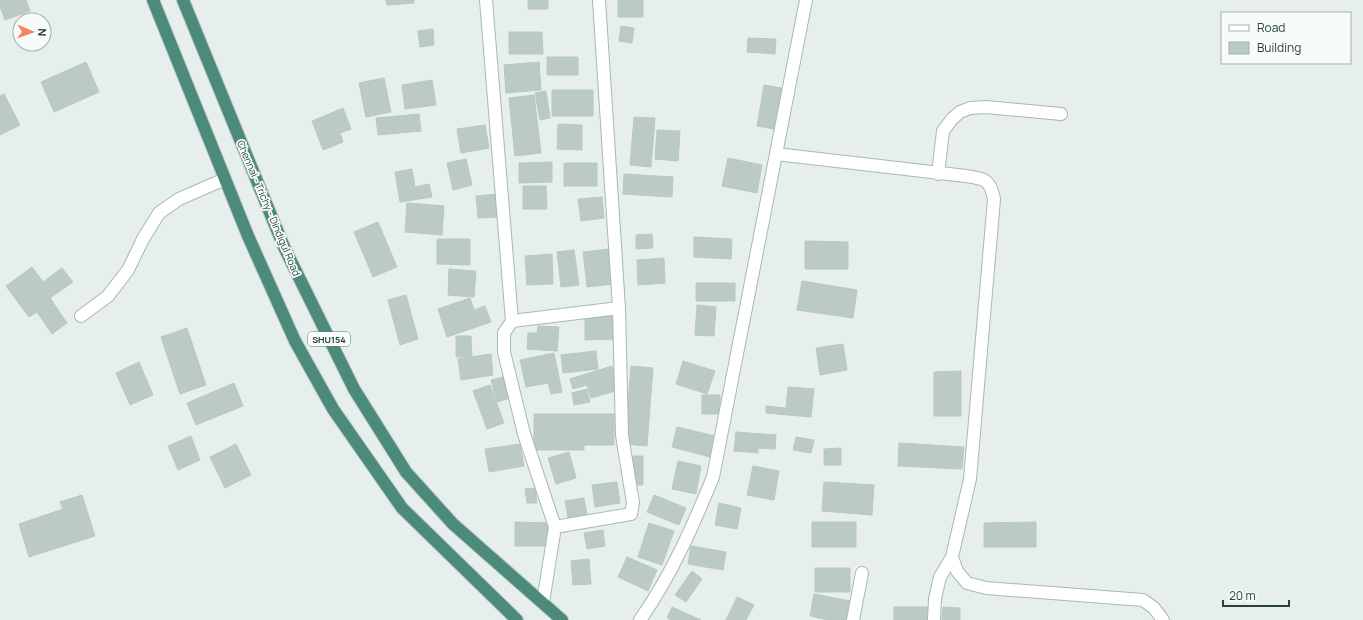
<svg xmlns="http://www.w3.org/2000/svg" width="1363" height="620" font-family="Manrope,sans-serif">
<style>
.building{fill:#bbcac4;stroke:#b8c9c2}
.lines{fill:none;stroke-linecap:round;stroke-linejoin:round}
.service-casing{stroke:#a8b8b2;stroke-width:14}
.minor-casing{stroke:#a8b8b2;stroke-width:14}
.trunk-casing{stroke:#c2cac8;stroke-width:14}
.service{stroke:#fff;stroke-width:12}
.minor{stroke:#fff;stroke-width:12}
.trunk{stroke:#4c8a7c;stroke-width:12}
.labels{text-anchor:middle;dominant-baseline:central;stroke-width:3.5;stroke-linejoin:round;paint-order:stroke}
.shield{fill:#f7fbf9;stroke:#637a73;stroke-width:1}
.shield-label{font-size:9px;font-weight:bold;fill:#24423a}
.street-label{font-size:10px;fill:#24423a;stroke:#f7fbf9}
</style>
<rect width="100%" height="100%" fill="#e6efeb"/>
<path class="building" d="M 0,0 L 26,0 L 30,11 L 5,20 L 0,6 Z
M 386,0 L 414,0 L 414,3 L 387,5 Z
M 528,0 L 548,0 L 548,9 L 528,9 Z
M 618,0 L 643,0 L 643,17 L 618,17 Z
M 621,26 L 634,28 L 632,43 L 619,41 Z
M 433,29 L 434,45 L 420,47 L 418,31 Z
M 509,32 L 542,32 L 543,54 L 509,54 Z
M 748,38 L 776,39 L 775,54 L 747,52 Z
M 547,57 L 578,57 L 578,75 L 547,75 Z
M 86,62 L 99,92 L 54,112 L 41,82 Z
M 539,62 L 541,90 L 506,93 L 504,65 Z
M 384,78 L 391,112 L 366,117 L 359,83 Z
M 432,80 L 436,105 L 405,109 L 402,85 Z
M 764,85 L 787,89 L 779,130 L 757,126 Z
M 552,90 L 593,90 L 593,116 L 552,116 Z
M 546,91 L 550,118 L 540,120 L 535,93 Z
M 4,94 L 20,125 L 0,135 L 0,96 Z
M 534,95 L 541,153 L 515,156 L 509,98 Z
M 343,108 L 351,129 L 340,133 L 343,142 L 323,150 L 312,121 Z
M 419,114 L 421,131 L 378,135 L 376,118 Z
M 634,117 L 655,118 L 651,167 L 630,165 Z
M 558,124 L 582,125 L 582,150 L 557,149 Z
M 485,125 L 489,148 L 461,153 L 457,129 Z
M 657,130 L 680,131 L 678,161 L 655,159 Z
M 728,158 L 762,165 L 757,193 L 722,186 Z
M 466,159 L 472,185 L 453,190 L 447,163 Z
M 552,162 L 552,182 L 519,183 L 519,163 Z
M 564,163 L 597,163 L 597,186 L 564,186 Z
M 412,169 L 415,187 L 429,184 L 432,197 L 400,202 L 395,172 Z
M 624,174 L 673,177 L 672,197 L 623,194 Z
M 523,186 L 546,186 L 547,209 L 523,209 Z
M 498,194 L 499,217 L 478,218 L 476,196 Z
M 602,197 L 604,218 L 581,221 L 578,199 Z
M 407,203 L 444,206 L 442,235 L 405,232 Z
M 378,222 L 397,267 L 373,277 L 354,232 Z
M 652,234 L 653,248 L 636,249 L 636,235 Z
M 694,237 L 732,239 L 731,259 L 694,257 Z
M 437,239 L 470,239 L 470,265 L 437,264 Z
M 805,241 L 848,242 L 848,269 L 805,269 Z
M 609,249 L 613,284 L 587,287 L 583,252 Z
M 574,250 L 579,285 L 561,287 L 557,252 Z
M 552,254 L 553,284 L 527,285 L 525,256 Z
M 664,258 L 665,283 L 638,285 L 637,260 Z
M 32,267 L 43,282 L 62,268 L 73,282 L 50,298 L 67,323 L 52,334 L 37,312 L 29,317 L 6,286 Z
M 449,269 L 476,271 L 474,297 L 448,295 Z
M 802,281 L 857,290 L 853,318 L 797,310 Z
M 696,283 L 735,283 L 735,301 L 696,301 Z
M 406,295 L 418,339 L 400,345 L 388,300 Z
M 470,298 L 474,310 L 485,306 L 491,322 L 447,337 L 438,309 Z
M 697,305 L 716,307 L 714,336 L 695,335 Z
M 585,316 L 614,316 L 614,339 L 585,340 Z
M 538,326 L 559,327 L 557,351 L 527,349 L 528,333 L 537,333 Z
M 187,328 L 206,385 L 180,394 L 161,337 Z
M 456,336 L 471,336 L 472,357 L 456,357 Z
M 843,344 L 847,370 L 820,375 L 816,348 Z
M 596,351 L 598,369 L 563,373 L 561,355 Z
M 554,353 L 562,392 L 551,394 L 548,383 L 526,387 L 520,360 Z
M 491,354 L 493,375 L 461,380 L 458,359 Z
M 683,361 L 715,371 L 707,394 L 676,384 Z
M 139,362 L 153,395 L 130,405 L 116,373 Z
M 612,366 L 619,390 L 591,398 L 587,385 L 573,389 L 570,379 Z
M 631,366 L 653,368 L 647,446 L 625,444 Z
M 961,371 L 961,416 L 934,416 L 934,372 Z
M 503,377 L 510,398 L 497,402 L 491,380 Z
M 234,383 L 243,406 L 196,425 L 187,403 Z
M 490,385 L 504,423 L 487,429 L 473,391 Z
M 788,387 L 814,389 L 811,417 L 766,413 L 766,406 L 786,408 Z
M 587,389 L 590,402 L 574,405 L 572,393 Z
M 702,395 L 720,395 L 720,414 L 702,414 Z
M 534,414 L 614,414 L 614,445 L 584,445 L 584,450 L 534,450 Z
M 677,427 L 715,436 L 710,457 L 672,447 Z
M 736,432 L 776,435 L 775,449 L 758,448 L 758,453 L 734,451 Z
M 191,436 L 200,460 L 178,470 L 168,446 Z
M 796,437 L 814,440 L 811,453 L 793,450 Z
M 899,443 L 964,447 L 962,469 L 898,466 Z
M 236,444 L 251,475 L 225,488 L 210,457 Z
M 520,444 L 524,466 L 489,472 L 485,449 Z
M 841,448 L 841,465 L 824,465 L 824,449 Z
M 569,452 L 576,478 L 556,484 L 548,458 Z
M 633,456 L 643,456 L 643,485 L 632,485 Z
M 678,461 L 701,466 L 696,494 L 672,489 Z
M 753,466 L 779,471 L 774,500 L 747,495 Z
M 617,482 L 620,503 L 595,507 L 592,485 Z
M 824,482 L 874,485 L 872,515 L 822,511 Z
M 535,488 L 537,503 L 527,503 L 525,489 Z
M 82,495 L 95,536 L 29,557 L 19,524 L 63,509 L 60,502 Z
M 654,495 L 686,508 L 679,525 L 647,512 Z
M 584,498 L 587,514 L 568,518 L 565,501 Z
M 719,503 L 741,508 L 737,529 L 715,525 Z
M 515,522 L 548,523 L 548,546 L 515,546 Z
M 812,522 L 856,522 L 856,547 L 812,547 Z
M 1036,522 L 1036,547 L 984,547 L 984,523 Z
M 649,523 L 674,531 L 662,565 L 638,557 Z
M 603,530 L 605,546 L 587,549 L 584,533 Z
M 691,546 L 726,552 L 723,570 L 688,564 Z
M 627,557 L 657,570 L 648,591 L 618,577 Z
M 589,559 L 591,584 L 573,585 L 571,561 Z
M 815,568 L 850,568 L 850,592 L 815,592 Z
M 692,571 L 702,579 L 686,602 L 675,595 Z
M 814,594 L 850,601 L 846,620 L 828,620 L 810,616 Z
M 737,597 L 754,605 L 746,620 L 726,620 Z
M 672,607 L 701,620 L 671,620 L 667,618 Z
M 894,607 L 929,607 L 929,620 L 894,620 Z
M 943,607 L 960,608 L 960,620 L 942,620 Z"/>
<g class="lines">
<g class="service-casing">
<path id="service" d="M 81,316 L 108,296 L 128,270 L 143,239 L 159,213 L 179,199 L 225,179"/>
</g>
<g class="minor-casing">
<path id="minor" d="M 486,0 L 512,321 L 504,333 L 504,352 L 524,434 L 555,527 L 543,602
M 776,154 L 966,176 C 985,179 990,179 994,199 L 970,479 L 952,557 L 957,571 L 967,583 L 986,588 L 1143,600 L 1154,608 L 1163,620
M 938,174 L 943,131 L 952,119 L 960,112 L 970,108 L 986,107 L 1061,114
M 512,321 L 619,308
M 555,527 L 631,514 L 633,503 L 622,435 L 619,308 L 599,0
M 640,620 C 671,576 693,526 713,477 L 806,0
M 853,620 L 862,573
M 934,620 L 935,599 L 940,577 L 952,557"/>
</g>
<g class="trunk-casing">
<path id="trunk" d="M 153,0 L 248,236 L 295,341 L 333,409 L 402,508 L 517,620
M 183,0 L 284,247 L 354,389 L 406,472 L 453,524 L 562,620"/>
</g>
<use href="#service" class="service"/>
<use href="#minor" class="minor"/>
<use href="#trunk" class="trunk"/>
</g>
<g class="labels">
<rect class="shield" x="308" y="332" width="42" height="14" rx="3"/>
<g class="shield-label">
<text x="329" y="339">SHU154</text>
</g>
<g class="street-label">
<text transform="translate(269 208) rotate(67)">Chennai - Trichy - Dindigul Road</text>
</g>
</g>
<rect x="1221" y="12" width="130" height="52" fill="#f7fbf9" stroke="#a3b1ad"/>
<rect x="1229" y="25" width="20" height="6" fill="#ffffff" stroke="#a3b1ad"/>
<text x="1257" y="32" font-size="12" fill="#24423a">Road</text>
<rect x="1229" y="42" width="20" height="12" fill="#bbcac4" stroke="#a3b1ad"/>
<text x="1257" y="52" font-size="12" fill="#24423a">Building</text>
<g transform="translate(32 32) rotate(92)"><circle r="19" fill="#f7fbf9" stroke="#a3b1ad"/>
<path d="M0-3L7 15L0 10L-7 15Z" fill="#f4845f"/>
<text y="-6" font-size="11" font-weight="bold" text-anchor="middle" fill="#24423a">N</text>
</g>
<path d="M1223 600v6h66v-6" fill="none" stroke="#24423a" stroke-width="2"/>
<text x="1229" y="600" font-size="12" fill="#24423a" stroke="#f7fbf9" stroke-width="3" paint-order="stroke">20 m</text>
</svg>
